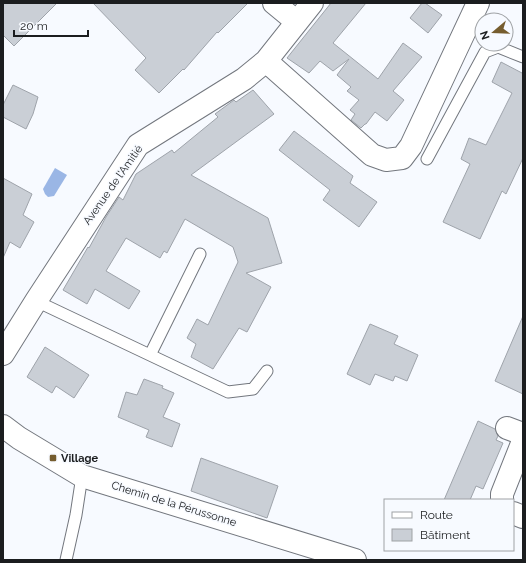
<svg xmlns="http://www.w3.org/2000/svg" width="526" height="563" font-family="Raleway,sans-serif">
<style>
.water{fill:#9ab6e5}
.building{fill:#cacfd6;stroke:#9ea3aa}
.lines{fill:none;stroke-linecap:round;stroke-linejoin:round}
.service-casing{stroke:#73777e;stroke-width:13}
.minor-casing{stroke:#73777e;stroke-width:24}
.service{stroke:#fff;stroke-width:11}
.minor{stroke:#fff;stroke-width:22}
.poi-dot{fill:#765d2e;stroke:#f7faff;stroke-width:1.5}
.labels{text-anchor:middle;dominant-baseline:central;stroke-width:3;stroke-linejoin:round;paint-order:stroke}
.street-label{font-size:11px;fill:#1b1d1f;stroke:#f7faff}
.poi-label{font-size:11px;font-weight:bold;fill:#1b1d1f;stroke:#f7faff;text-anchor:start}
</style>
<rect width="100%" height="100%" fill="#f7faff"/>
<path class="water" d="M 55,168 L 67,175 L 54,196 L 48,197 L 45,194 L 43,189 Z"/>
<path class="building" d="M 3,3 L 57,3 L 14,46 L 3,35 Z
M 93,3 L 248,3 L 218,33 L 217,32 L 184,70 L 183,69 L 159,93 L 135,70 L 146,58 Z
M 331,3 L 366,3 L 333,43 L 378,79 L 403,43 L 422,57 L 393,91 L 404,100 L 387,121 L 375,112 L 366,124 L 365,124 L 361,128 L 351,120 L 355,114 L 350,110 L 359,100 L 347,91 L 351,87 L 337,75 L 349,59 L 333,71 L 320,61 L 309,73 L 287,58 Z
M 422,3 L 425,3 L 442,15 L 428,33 L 410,18 Z
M 501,62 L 522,73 L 523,72 L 523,158 L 506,194 L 502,191 L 480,239 L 443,222 L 470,164 L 461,159 L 469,138 L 486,145 L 512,93 L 492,82 Z
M 13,85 L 38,97 L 33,114 L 26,129 L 3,117 L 3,105 Z
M 253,90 L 274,114 L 191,175 L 268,218 L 282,263 L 246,273 L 271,287 L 247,332 L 239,328 L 213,369 L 191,357 L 196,344 L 187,338 L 197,319 L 208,325 L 238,262 L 233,247 L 185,219 L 167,253 L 164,251 L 160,258 L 126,238 L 106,271 L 140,291 L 129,309 L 95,289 L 87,304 L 63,290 L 88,247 L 89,248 L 106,217 L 119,197 L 123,200 L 136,174 L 172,150 L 174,153 L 218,117 L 215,114 L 234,100 L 236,102 Z
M 294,131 L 353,176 L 350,183 L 377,202 L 359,227 L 323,200 L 330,190 L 279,150 Z
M 3,178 L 32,194 L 23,215 L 34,222 L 20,248 L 10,242 L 3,258 Z
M 523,316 L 523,394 L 495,381 Z
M 370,324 L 398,336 L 394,344 L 418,355 L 407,381 L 395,376 L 393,381 L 375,374 L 370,385 L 347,374 Z
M 45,347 L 89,375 L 74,398 L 56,386 L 52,393 L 27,377 Z
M 144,379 L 163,386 L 162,388 L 174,393 L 163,417 L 180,424 L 172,447 L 146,437 L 149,430 L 118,417 L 126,392 L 137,395 Z
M 478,421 L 495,429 L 498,436 L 496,440 L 503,443 L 483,489 L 476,486 L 470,500 L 444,500 Z
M 201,458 L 278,486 L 267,518 L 191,491 Z"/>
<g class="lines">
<g class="service-casing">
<path id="service" d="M 427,159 L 485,52 L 498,47 L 523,57
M 36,301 L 228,392 L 253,389 L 267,371
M 150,355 L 200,254
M 66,560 L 76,515 L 82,476"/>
</g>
<g class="minor-casing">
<path id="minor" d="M 274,3 L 297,22
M 266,61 L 372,155 L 386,160 L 402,158 L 411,146 L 478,3
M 3,354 L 36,301 L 138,145 L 244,79 L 266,61 L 312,3
M 3,426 L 19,438 L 82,476 L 355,560
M 507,428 L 523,434
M 502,500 L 502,494 L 523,441
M 513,513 L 523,517"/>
</g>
<use href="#service" class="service"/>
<use href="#minor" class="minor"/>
</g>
<rect class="poi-dot" x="49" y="454" width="8" height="8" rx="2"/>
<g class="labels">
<g class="street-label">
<text transform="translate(113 185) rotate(-55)">Avenue de l'Amitié</text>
<text transform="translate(174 504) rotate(17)">Chemin de la Pérussonne</text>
</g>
<g class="poi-label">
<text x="61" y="458">Village</text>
</g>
</g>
<rect width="526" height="563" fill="none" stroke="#1b1d1f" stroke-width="8"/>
<rect x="384" y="499" width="130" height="52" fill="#f7faff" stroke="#9fa2a5"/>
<rect x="392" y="512" width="20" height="6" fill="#ffffff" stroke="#9fa2a5"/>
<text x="420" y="519" font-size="12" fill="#1b1d1f">Route</text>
<rect x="392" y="529" width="20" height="12" fill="#cacfd6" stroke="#9fa2a5"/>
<text x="420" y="539" font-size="12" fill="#1b1d1f">Bâtiment</text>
<g transform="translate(494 32) rotate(251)"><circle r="19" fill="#f7faff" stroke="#9fa2a5"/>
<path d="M0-3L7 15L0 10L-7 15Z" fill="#765d2e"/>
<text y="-6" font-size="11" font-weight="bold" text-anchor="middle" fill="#1b1d1f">N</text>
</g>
<path d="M14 30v6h74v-6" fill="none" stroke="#1b1d1f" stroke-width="2"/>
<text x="20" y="30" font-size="12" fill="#1b1d1f" stroke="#f7faff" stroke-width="3" paint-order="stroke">20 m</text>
</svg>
